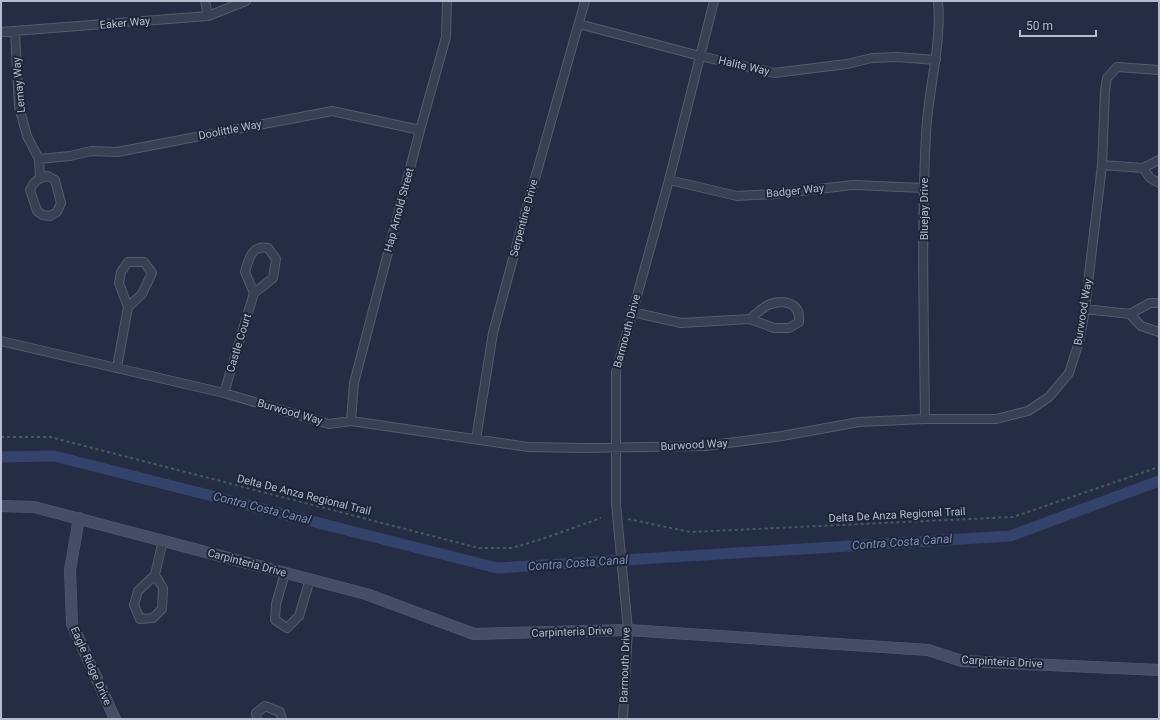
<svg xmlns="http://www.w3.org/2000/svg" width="1160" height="720" font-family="Roboto,sans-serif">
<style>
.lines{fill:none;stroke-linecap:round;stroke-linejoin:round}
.canal{stroke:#34436b;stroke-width:11}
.street-casing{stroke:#545b6e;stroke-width:10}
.secondary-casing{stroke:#545b6e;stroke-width:12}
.path{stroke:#455a61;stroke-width:2;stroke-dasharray:3 3;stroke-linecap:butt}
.street{stroke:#394054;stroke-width:8}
.secondary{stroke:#464e67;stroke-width:11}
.labels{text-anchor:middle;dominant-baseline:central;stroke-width:4;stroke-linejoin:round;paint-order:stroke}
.street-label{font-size:11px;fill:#b6bccd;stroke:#1d2539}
.water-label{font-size:12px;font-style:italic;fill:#7b8cb7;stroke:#1d2539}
</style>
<rect width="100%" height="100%" fill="#242d44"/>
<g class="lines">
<path class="canal" d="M 1,457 L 54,456 L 497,568 L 1010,536 L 1159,481"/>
<g class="street-casing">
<path id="street" d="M 205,1 L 208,16
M 579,24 L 700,56 L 774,73 L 847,64 L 872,58 L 896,57 L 936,60
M 1,32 L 208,16 L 246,1
M 15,32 L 19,107 L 27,136 L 39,159 L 40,178
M 39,159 L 70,156 L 91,151 L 117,152 L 332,111 L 420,130
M 1102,165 L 1143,168 L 1159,160
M 1143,168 L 1150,178 L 1159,183
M 48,176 L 55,180 L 61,203 L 57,212 L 50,216 L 43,215 L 37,211 L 30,190 C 34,181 38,178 48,176 Z
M 669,180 L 737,196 L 775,194 L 853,185 L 924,188
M 1085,309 L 1130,314 L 1150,303 L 1159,303
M 632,312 L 681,323 L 750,319 L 774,328 L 789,328 L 799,322 C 801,302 783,299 768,305 C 762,308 755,315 750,319
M 1130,314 L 1141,326 L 1159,332
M 1,341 L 224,393 L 329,424 L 351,421 L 528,447 L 583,448 L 705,446 L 782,436 L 859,422 L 925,419 L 996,419 L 1028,411 L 1049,397 L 1069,373 L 1079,342 L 1085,309 L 1102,165 L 1105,91 L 1107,78 L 1117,67 L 1159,70
M 117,367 L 128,307 L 119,283 L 121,272 L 128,262 L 144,262 L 152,273 L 142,294 L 128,307
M 224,393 L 254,293 L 273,278 L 276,259 L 268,248 C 251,245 249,259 245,272 L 254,293
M 925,419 C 924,324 921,229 926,134 C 928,89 942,46 938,1
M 351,421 L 354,383 L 420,130 L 446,37 L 447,1
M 476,439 L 493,333 L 525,214 L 585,1
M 285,573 L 276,604 L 275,620 L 287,628 L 299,616 L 310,579
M 155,575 L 163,588 L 162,609 L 153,618 L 140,619 L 134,605 L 138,591 L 155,575 L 163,540
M 257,719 L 256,713 L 265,706 L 280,712 L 282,719
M 623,719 L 628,630 L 616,504 L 616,372 L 669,180 L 714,1"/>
</g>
<g class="secondary-casing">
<path id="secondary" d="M 1,506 L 34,507 L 366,594 L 474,634 L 628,630 L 928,650 L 962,661 L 1159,670
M 79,518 L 70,570 L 72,624 L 115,719"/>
</g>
<path class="path" d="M 1,437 L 50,437 L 479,548 L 512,548 L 545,538 L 601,518
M 628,519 L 690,532 L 1013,517 L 1159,467"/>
<use href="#street" class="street"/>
<use href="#secondary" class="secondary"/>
</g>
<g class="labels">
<g class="street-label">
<text transform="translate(125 23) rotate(-5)">Eaker Way</text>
<text transform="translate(744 66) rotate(13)">Halite Way</text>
<text transform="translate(19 85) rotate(-95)">Lemay Way</text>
<text transform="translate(230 130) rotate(-11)">Doolittle Way</text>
<text transform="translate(795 191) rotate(-6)">Badger Way</text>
<text transform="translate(924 209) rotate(-90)">Bluejay Drive</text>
<text transform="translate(399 210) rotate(-75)">Hap Arnold Street</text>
<text transform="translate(524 218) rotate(-75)">Serpentine Drive</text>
<text transform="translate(1083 312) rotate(-81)">Burwood Way</text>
<text transform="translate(627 331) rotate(-75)">Barmouth Drive</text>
<text transform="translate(239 343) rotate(-73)">Castle Court</text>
<text transform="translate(290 412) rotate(16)">Burwood Way</text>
<text transform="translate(694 445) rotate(-3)">Burwood Way</text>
<text transform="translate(304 495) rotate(14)">Delta De Anza Regional Trail</text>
<text transform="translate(897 515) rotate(-3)">Delta De Anza Regional Trail</text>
<text transform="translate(247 563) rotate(15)">Carpinteria Drive</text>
<text transform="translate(572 632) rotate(-2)">Carpinteria Drive</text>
<text transform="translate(1002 662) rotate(3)">Carpinteria Drive</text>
<text transform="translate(625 665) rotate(-88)">Barmouth Drive</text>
<text transform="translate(91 666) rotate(66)">Eagle Ridge Drive</text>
</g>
<g class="water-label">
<text transform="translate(262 508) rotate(14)">Contra Costa Canal</text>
<text transform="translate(902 542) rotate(-4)">Contra Costa Canal</text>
<text transform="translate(578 563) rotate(-4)">Contra Costa Canal</text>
</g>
</g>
<rect width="1160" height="720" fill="none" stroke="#b6bccd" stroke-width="4"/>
<path d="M1020 30v6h76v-6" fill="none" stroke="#b6bccd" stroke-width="2"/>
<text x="1026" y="30" font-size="12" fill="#b6bccd" stroke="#1d2539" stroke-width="3" paint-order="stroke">50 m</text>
</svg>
